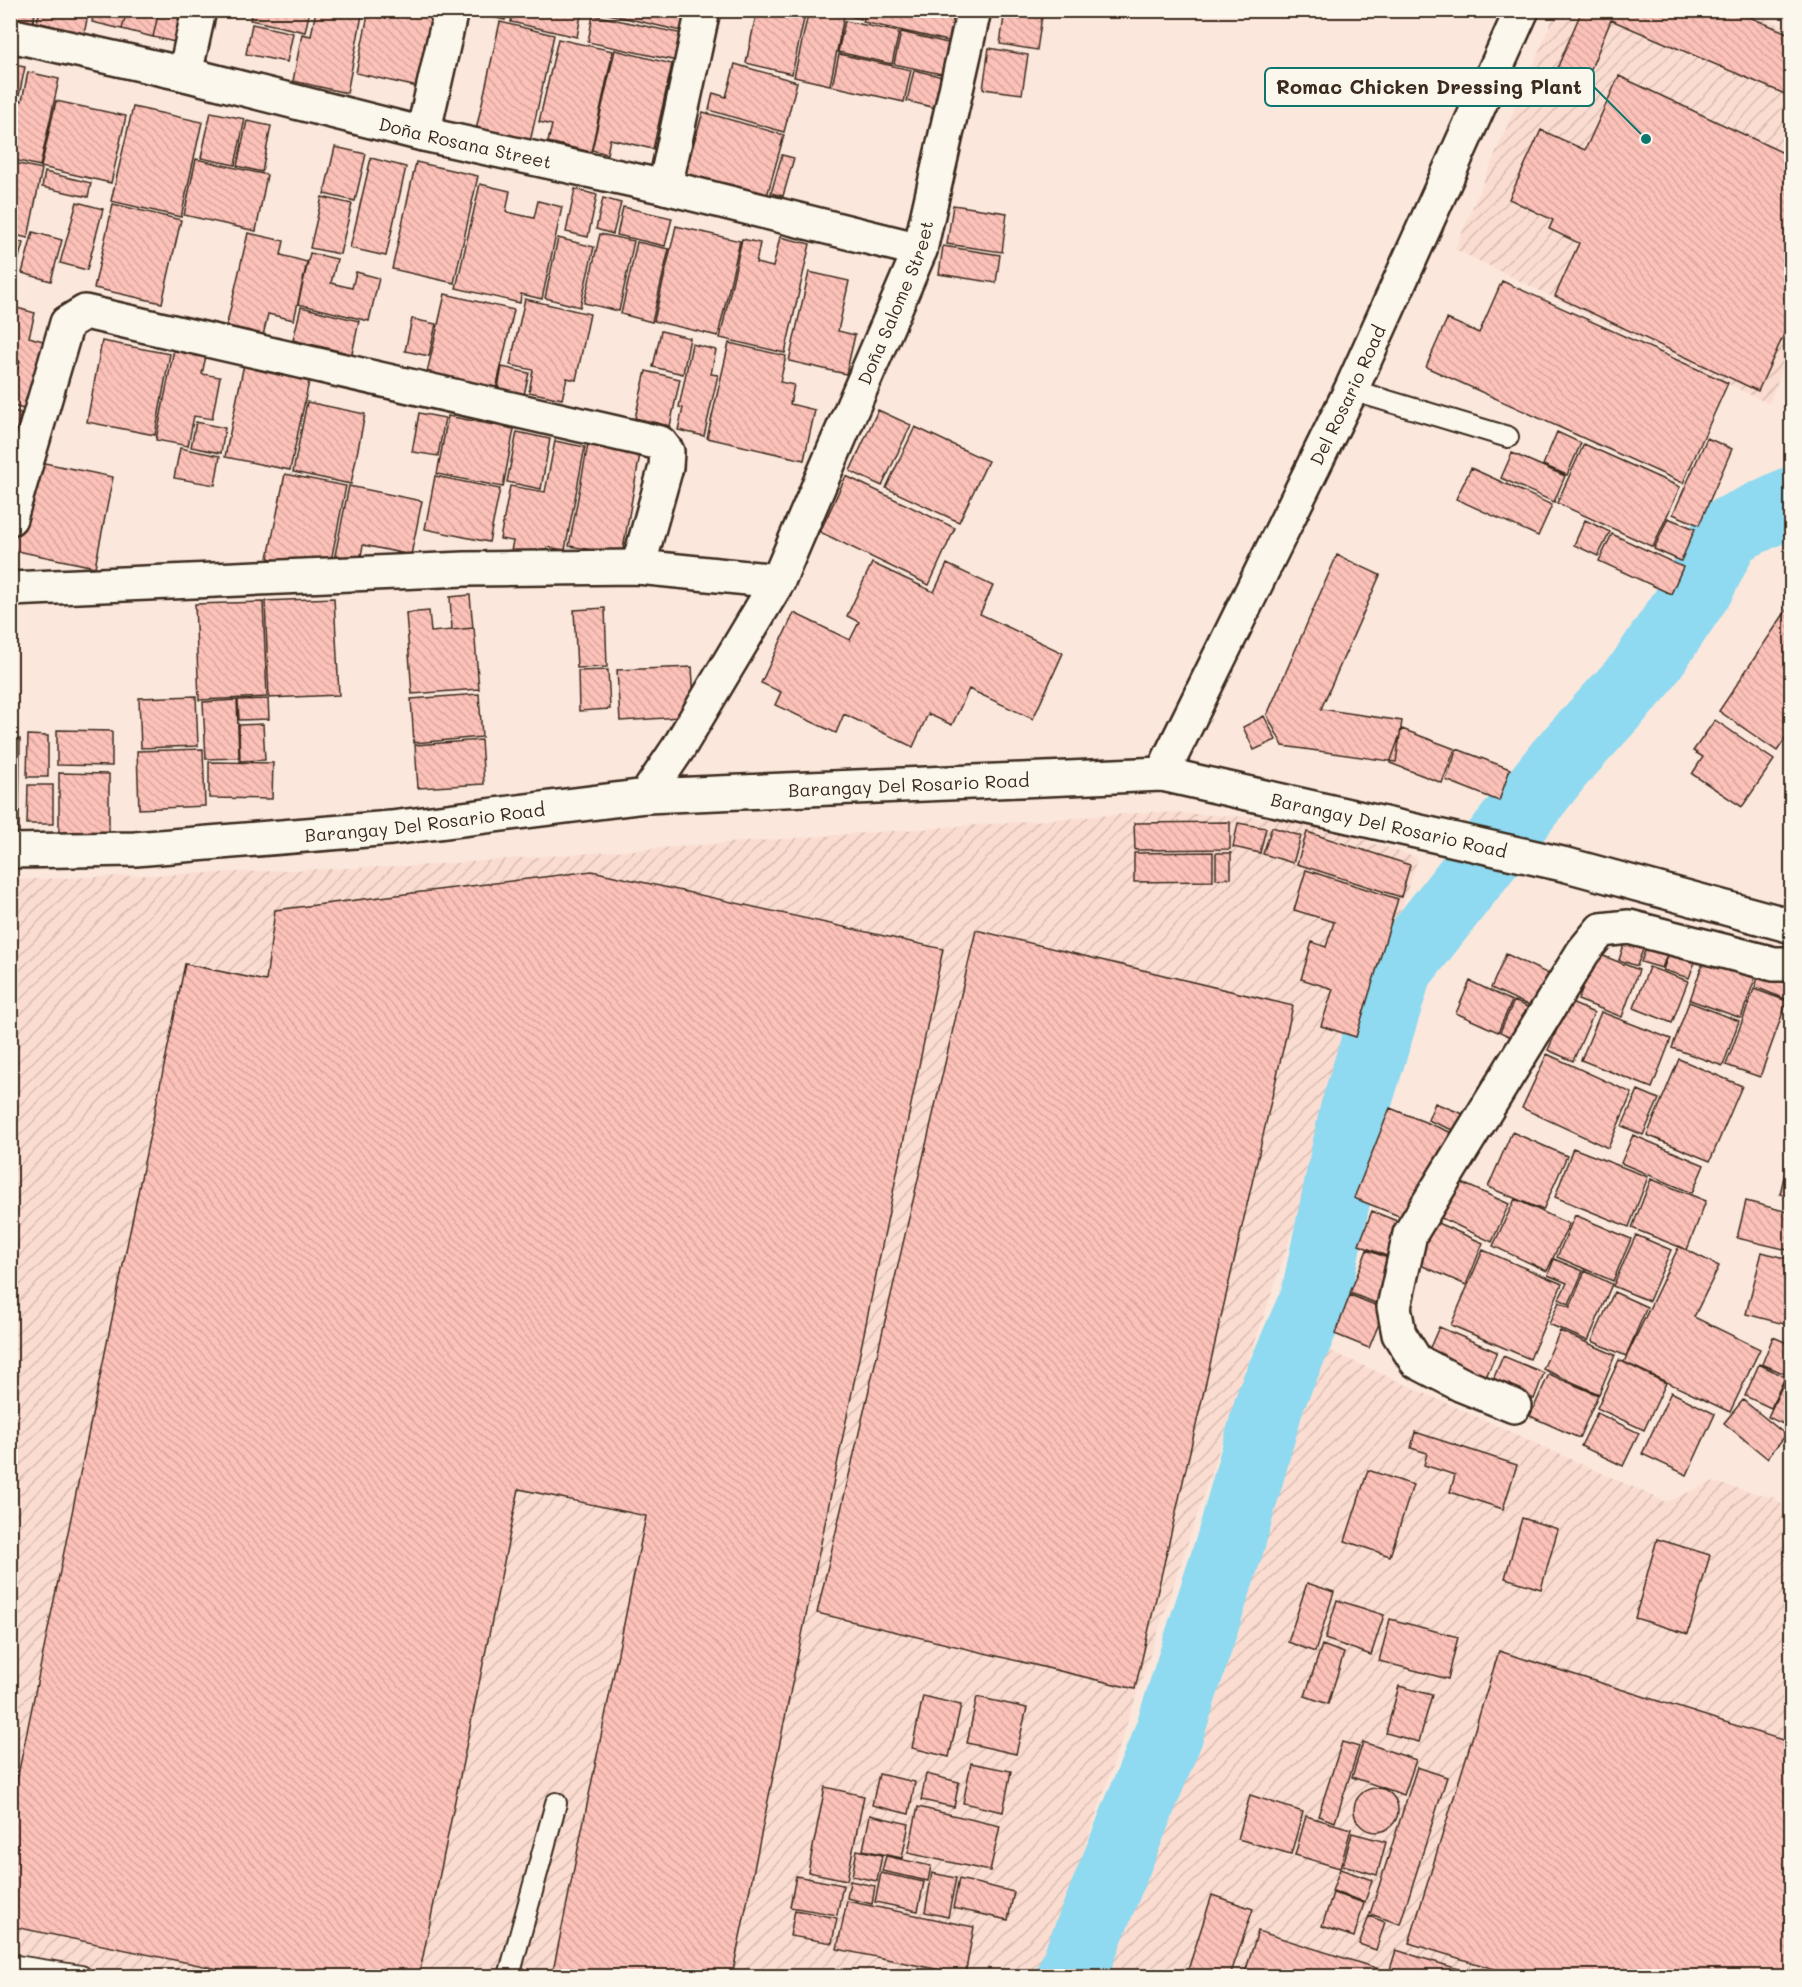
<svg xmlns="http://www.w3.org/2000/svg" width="1802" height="1987" font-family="Mali,sans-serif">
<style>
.industrial{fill:url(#industrial-furrows)}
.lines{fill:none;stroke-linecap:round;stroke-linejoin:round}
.river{stroke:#8fdaf0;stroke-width:69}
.building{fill:url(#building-back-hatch);stroke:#3b2a1e;stroke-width:1.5}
.lane-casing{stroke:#3b2a1e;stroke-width:24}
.street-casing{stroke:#3b2a1e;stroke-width:38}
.secondary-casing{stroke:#3b2a1e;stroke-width:38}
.lane{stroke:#fbf7ec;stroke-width:20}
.street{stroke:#fbf7ec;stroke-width:33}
.secondary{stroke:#fbf7ec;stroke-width:33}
.labels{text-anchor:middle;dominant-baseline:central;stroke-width:5;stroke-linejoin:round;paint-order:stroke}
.street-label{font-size:18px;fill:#3b2a1e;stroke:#fbf7ec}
.leader{fill:none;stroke:#0f766e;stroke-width:2}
.callout-dot{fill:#0f766e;stroke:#fbf7ec;stroke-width:2}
.callout{fill:#fbf7ec;stroke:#0f766e;stroke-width:2}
.callout-label{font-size:20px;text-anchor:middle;font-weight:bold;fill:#3b2a1e}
</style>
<defs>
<pattern id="industrial-furrows" width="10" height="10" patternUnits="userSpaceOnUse" patternTransform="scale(1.5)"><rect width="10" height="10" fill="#fbdcd1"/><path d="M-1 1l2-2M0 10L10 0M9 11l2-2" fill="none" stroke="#d8bdb3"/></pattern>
<pattern id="building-back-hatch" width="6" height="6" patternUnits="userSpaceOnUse" patternTransform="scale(1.5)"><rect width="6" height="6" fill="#fcc1b8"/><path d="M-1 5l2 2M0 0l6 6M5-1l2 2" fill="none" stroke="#d9a69e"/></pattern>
</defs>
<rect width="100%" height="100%" fill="#fbe7dc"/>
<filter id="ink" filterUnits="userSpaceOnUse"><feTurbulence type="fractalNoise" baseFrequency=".0167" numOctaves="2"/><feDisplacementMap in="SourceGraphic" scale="12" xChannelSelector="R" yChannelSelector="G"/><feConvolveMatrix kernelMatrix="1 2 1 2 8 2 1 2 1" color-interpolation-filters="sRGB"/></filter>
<g filter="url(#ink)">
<path class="industrial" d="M 1556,11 L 1746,11 L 1791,29 L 1791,346 L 1769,404 L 1455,249 Z
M 1155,812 L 1305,820 L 1418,858 L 1042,1976 L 11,1976 L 10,880 L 413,866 Z
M 1324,1348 L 1666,1502 L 1712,1482 L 1774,1498 L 1791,1513 L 1791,1976 L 1090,1976 L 1193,1751 Z"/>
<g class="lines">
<path class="river" d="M 1071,1976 L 1169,1733 L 1230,1544 L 1271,1398 L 1315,1298 L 1354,1112 L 1398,970 L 1559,764 L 1640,675 L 1700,586 L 1727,532 L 1792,501"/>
</g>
<path class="building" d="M 10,10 L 36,10 L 31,30 L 10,25 Z
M 40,10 L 89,10 L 84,34 L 37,22 Z
M 94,10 L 127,10 L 122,29 L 92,22 Z
M 127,10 L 159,10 L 153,37 L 122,29 Z
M 159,10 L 191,10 L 184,44 L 153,37 Z
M 252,10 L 310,10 L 305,32 L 250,20 Z
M 316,10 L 363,10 L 347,93 L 293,81 L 302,34 L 311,36 Z
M 369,10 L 438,12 L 422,88 L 356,73 Z
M 480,10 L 507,10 L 505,20 L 479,14 Z
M 513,10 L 582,10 L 577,37 L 511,22 Z
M 591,10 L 686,10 L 681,31 Z
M 757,10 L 806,10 L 792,74 L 746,63 Z
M 809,10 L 844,16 L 830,85 L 794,77 Z
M 822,10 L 840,10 L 840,14 Z
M 842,10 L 863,10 L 861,19 L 842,14 Z
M 866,10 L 959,10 L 953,42 L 863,22 Z
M 1005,10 L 1042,16 L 1037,50 L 1000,44 Z
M 1582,10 L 1733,10 L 1792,35 L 1792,97 L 1611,20 L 1579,98 L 1550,85 Z
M 593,15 L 683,34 L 677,61 L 588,42 Z
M 845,21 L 899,32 L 892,64 L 838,52 Z
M 500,22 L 554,35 L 530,142 L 476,130 Z
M 252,24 L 293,33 L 287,62 L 246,54 Z
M 901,32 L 952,44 L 946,75 L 894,64 Z
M 558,39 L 613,51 L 591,152 L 548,142 L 552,125 L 539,122 Z
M 989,48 L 1028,55 L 1022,94 L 983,89 Z
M 615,50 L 672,64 L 653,149 L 610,139 L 607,154 L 592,150 Z
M 839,54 L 911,70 L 904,102 L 832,86 Z
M 10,64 L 25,67 L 19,96 L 10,95 Z
M 735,64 L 797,82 L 784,132 L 709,110 L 713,93 L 726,97 Z
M 914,70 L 947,78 L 940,109 L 907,101 Z
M 28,72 L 59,79 L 40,166 L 10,159 L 10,99 L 22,101 Z
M 1619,76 L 1792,157 L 1792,317 L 1758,391 L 1555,296 L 1579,243 L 1549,229 L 1553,220 L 1509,199 L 1541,130 L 1585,150 Z
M 56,101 L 126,116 L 111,183 L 41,167 Z
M 133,107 L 202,122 L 181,217 L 111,201 Z
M 211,112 L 245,119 L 235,165 L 201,158 Z
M 703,112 L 784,135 L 767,196 L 685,173 Z
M 247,121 L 271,126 L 262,172 L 237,166 Z
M 335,147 L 366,154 L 355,201 L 324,194 Z
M 782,155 L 794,158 L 783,196 L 771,193 Z
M 371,158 L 406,167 L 386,256 L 350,248 Z
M 196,159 L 267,175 L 256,231 L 184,215 Z
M 10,162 L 42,169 L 28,238 L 10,234 Z
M 416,162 L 478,176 L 454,283 L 392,269 Z
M 45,172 L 91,183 L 88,197 L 42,187 Z
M 480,184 L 510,191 L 506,212 L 534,218 L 538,201 L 562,207 L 542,299 L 521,294 L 520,303 L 456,288 Z
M 575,189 L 597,195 L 588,237 L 566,232 Z
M 322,197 L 352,204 L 340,254 L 310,248 Z
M 603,198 L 621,203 L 613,234 L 596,229 Z
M 77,202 L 103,209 L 87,270 L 60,263 Z
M 113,204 L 181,220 L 162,303 L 94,288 Z
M 953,205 L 1007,213 L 1002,252 L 947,244 Z
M 623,207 L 672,218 L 665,246 L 617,235 Z
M 676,226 L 740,241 L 718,336 L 654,321 Z
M 33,232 L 62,240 L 51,281 L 22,273 Z
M 248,233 L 284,241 L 281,255 L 307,262 L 294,320 L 268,314 L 262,340 L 225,332 Z
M 600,234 L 634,241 L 619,311 L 584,303 Z
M 780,237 L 810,244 L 785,353 L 720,338 L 742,239 L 760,243 L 756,263 L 773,267 Z
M 558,238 L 594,247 L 580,307 L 545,298 Z
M 10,239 L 23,243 L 10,290 Z
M 637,242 L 669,249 L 652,322 L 621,314 Z
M 943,246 L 1000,255 L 996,283 L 939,274 Z
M 310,253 L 337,259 L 331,283 L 352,288 L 356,272 L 379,278 L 369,321 L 298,304 Z
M 809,272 L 849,281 L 838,331 L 855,335 L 846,374 L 789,361 Z
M 1502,281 L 1728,383 L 1683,483 L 1426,367 L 1447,319 L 1479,333 Z
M 445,294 L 514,310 L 495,393 L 426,377 Z
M 525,299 L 590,314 L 576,380 L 567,378 L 562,399 L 529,392 L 533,370 L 510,365 Z
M 10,306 L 35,313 L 29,337 L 50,343 L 30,411 L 10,405 L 10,394 L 20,361 L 10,358 Z
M 301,307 L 359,321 L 352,354 L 293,340 Z
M 412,319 L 436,324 L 429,356 L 405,351 Z
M 661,331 L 690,338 L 683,374 L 653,367 Z
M 102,341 L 170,354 L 155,435 L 87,422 Z
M 729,343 L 786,356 L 780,382 L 794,385 L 790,404 L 815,410 L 804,460 L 707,438 Z
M 692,344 L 716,350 L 711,374 L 718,375 L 704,436 L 678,430 L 683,408 L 679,407 Z
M 174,349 L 206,356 L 202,374 L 220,377 L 212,419 L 194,416 L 188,446 L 156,440 Z
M 10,360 L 18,362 L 12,384 L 10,383 Z
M 244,364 L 310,377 L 290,470 L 225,457 Z
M 502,367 L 529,373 L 523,399 L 497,393 Z
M 646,371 L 680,379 L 670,426 L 635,418 Z
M 307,402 L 365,414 L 351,484 L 293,472 Z
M 10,410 L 21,413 L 17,429 L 10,427 Z
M 878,410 L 911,425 L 882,486 L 850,471 Z
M 419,413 L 445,418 L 438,456 L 412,452 Z
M 448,416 L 514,429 L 503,487 L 437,474 Z
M 196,422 L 225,428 L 221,453 L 191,447 Z
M 915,427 L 988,461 L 959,522 L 886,488 Z
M 517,432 L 550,439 L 541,489 L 507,482 Z
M 1557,432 L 1581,443 L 1567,475 L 1543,465 Z
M 1707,438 L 1732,449 L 1699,525 L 1673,514 Z
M 555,441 L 585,447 L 565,550 L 547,547 L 546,557 L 511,551 L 513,541 L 500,539 L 510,486 L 545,492 Z
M 588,444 L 640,454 L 622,555 L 569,546 Z
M 1584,444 L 1680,487 L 1653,547 L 1557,503 Z
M 180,448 L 220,456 L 215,485 L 174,478 Z
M 1512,453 L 1565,476 L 1554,502 L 1501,478 Z
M 30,460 L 113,477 L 95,567 L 12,550 Z
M 1471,468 L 1552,505 L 1538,536 L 1456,499 Z
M 285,474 L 346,486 L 329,571 L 268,558 Z
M 435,476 L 500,489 L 489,542 L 425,529 Z
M 846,476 L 955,528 L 929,585 L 820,532 Z
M 349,486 L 422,501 L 411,555 L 363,545 L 360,561 L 335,555 Z
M 1668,518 L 1695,529 L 1681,561 L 1654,549 Z
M 1585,520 L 1610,532 L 1598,556 L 1574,545 Z
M 1612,534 L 1683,567 L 1671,594 L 1599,561 Z
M 1337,555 L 1380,575 L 1321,709 L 1402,721 L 1396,762 L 1283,746 L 1267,715 Z
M 872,563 L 934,592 L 947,564 L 993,586 L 980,614 L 1063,653 L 1033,719 L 969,689 L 952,725 L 928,714 L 913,747 L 844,714 L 836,733 L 775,705 L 781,692 L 761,683 L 794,613 L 850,640 L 859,622 L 847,616 Z
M 470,595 L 473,628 L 452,630 L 450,597 Z
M 334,598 L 339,695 L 269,698 L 265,601 Z
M 263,602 L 267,697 L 199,700 L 195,604 Z
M 1792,602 L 1792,729 L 1777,751 L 1719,711 Z
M 605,608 L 607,667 L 577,668 L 574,610 Z
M 429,611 L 431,632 L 474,628 L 479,689 L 412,694 L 406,613 Z
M 692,667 L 695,716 L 620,721 L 617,670 Z
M 608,670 L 610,709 L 579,711 L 578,671 Z
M 479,694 L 482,737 L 414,743 L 411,699 Z
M 196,696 L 198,746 L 141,748 L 139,698 Z
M 268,699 L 269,719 L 239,720 L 238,700 Z
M 237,700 L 239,758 L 206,759 L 203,702 Z
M 1264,716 L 1276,740 L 1254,750 L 1243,727 Z
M 1715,720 L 1774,760 L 1742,807 L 1692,774 L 1703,757 L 1693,751 Z
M 263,724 L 265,760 L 240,761 L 239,725 Z
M 1402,729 L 1455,749 L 1442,783 L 1390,763 Z
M 57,730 L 112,731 L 112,766 L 57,765 Z
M 28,735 L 48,736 L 48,777 L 27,777 Z
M 10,739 L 20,739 L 19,836 L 10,836 Z
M 481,740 L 484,784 L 418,788 L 415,745 Z
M 203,749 L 205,806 L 139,809 L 137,751 Z
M 1457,749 L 1510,769 L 1499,801 L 1446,780 Z
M 209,762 L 273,763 L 272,799 L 209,798 Z
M 59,773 L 109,774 L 109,833 L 59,832 Z
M 28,785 L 53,785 L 53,824 L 27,824 Z
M 1230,822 L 1230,849 L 1135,850 L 1134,823 Z
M 1238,823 L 1266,828 L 1260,853 L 1233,847 Z
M 1272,827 L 1301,836 L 1293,863 L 1263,854 Z
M 1307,832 L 1410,865 L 1401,897 L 1297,864 Z
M 1213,852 L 1213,881 L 1134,882 L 1134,853 Z
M 1216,853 L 1231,853 L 1231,878 L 1216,879 Z
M 1306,870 L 1398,899 L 1356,1037 L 1321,1026 L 1333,989 L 1301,979 L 1312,942 L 1326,947 L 1334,922 L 1294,910 Z
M 592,871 L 943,949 L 732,1976 L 552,1976 L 646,1516 L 519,1489 L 419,1976 L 252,1976 L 10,1926 L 10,1814 L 185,964 L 266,981 L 275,910 Z
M 976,930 L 1293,1006 L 1135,1689 L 817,1613 Z
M 1626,938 L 1645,944 L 1637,966 L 1619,960 Z
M 1649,939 L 1670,946 L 1662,968 L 1641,962 Z
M 1671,947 L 1697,956 L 1689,978 L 1663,970 Z
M 1596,953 L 1639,970 L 1622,1017 L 1578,1000 Z
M 1506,954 L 1553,976 L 1538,1010 L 1491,988 Z
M 1706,954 L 1757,973 L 1741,1018 L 1690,1000 Z
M 1649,967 L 1688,981 L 1672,1023 L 1634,1008 Z
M 1761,968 L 1792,979 L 1788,1000 L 1755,987 Z
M 1470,981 L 1512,1001 L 1498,1032 L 1456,1013 Z
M 1754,989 L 1787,1001 L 1760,1077 L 1726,1065 Z
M 1514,1001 L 1536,1011 L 1522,1042 L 1500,1032 Z
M 1569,1002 L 1594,1013 L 1573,1061 L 1548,1050 Z
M 1689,1002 L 1739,1021 L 1723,1066 L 1672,1048 Z
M 1601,1012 L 1671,1039 L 1652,1088 L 1581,1060 Z
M 1792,1035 L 1792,1052 L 1787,1050 Z
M 1547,1054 L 1632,1093 L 1608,1148 L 1522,1108 Z
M 1679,1059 L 1742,1086 L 1710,1161 L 1647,1135 Z
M 1638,1090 L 1659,1099 L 1643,1135 L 1622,1126 Z
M 1435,1103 L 1463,1114 L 1455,1131 L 1428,1120 Z
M 1390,1108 L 1450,1132 L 1414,1222 L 1354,1198 Z
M 1512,1132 L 1567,1156 L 1543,1210 L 1488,1187 Z
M 1633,1135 L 1704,1165 L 1692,1193 L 1621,1163 Z
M 1573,1148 L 1648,1177 L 1629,1227 L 1555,1197 Z
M 1786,1168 L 1792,1170 L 1792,1197 L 1780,1194 Z
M 1651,1179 L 1706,1201 L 1687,1250 L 1632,1228 Z
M 1458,1181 L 1509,1204 L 1492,1242 L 1441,1218 Z
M 1515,1199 L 1569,1224 L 1547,1271 L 1493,1246 Z
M 1746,1201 L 1792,1213 L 1792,1251 L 1737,1238 Z
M 1372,1211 L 1412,1227 L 1399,1261 L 1359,1245 Z
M 1575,1215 L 1631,1239 L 1613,1281 L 1557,1257 Z
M 1433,1221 L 1483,1243 L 1466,1285 L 1416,1263 Z
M 1636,1235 L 1671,1250 L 1649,1301 L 1613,1286 Z
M 10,1244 L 17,1245 L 10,1272 Z
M 1679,1246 L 1719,1266 L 1694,1317 L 1760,1349 L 1730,1412 L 1624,1362 Z
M 1367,1250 L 1403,1264 L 1386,1307 L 1350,1293 Z
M 1483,1250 L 1562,1284 L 1530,1359 L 1451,1325 Z
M 1762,1252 L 1792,1260 L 1792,1326 L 1746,1314 Z
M 1554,1259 L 1583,1271 L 1569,1304 L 1559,1299 L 1567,1283 L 1548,1275 Z
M 1585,1271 L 1612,1284 L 1588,1341 L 1549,1324 L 1559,1302 L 1570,1307 Z
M 1614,1292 L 1647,1307 L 1626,1356 L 1592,1341 Z
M 1350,1295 L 1385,1309 L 1369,1348 L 1335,1334 Z
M 1439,1327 L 1497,1352 L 1486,1377 L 1428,1352 Z
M 1560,1331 L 1615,1355 L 1599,1394 L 1543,1369 Z
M 1773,1337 L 1792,1345 L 1792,1377 L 1762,1364 Z
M 1503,1356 L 1544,1373 L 1534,1399 L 1492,1382 Z
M 1619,1360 L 1666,1383 L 1644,1430 L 1597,1408 Z
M 1759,1364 L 1785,1377 L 1771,1408 L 1745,1396 Z
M 1549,1374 L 1598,1395 L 1579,1438 L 1530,1416 Z
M 1784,1382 L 1792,1385 L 1792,1428 L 1768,1417 Z
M 1671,1392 L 1715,1414 L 1687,1475 L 1642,1454 Z
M 1743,1400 L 1786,1435 L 1767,1458 L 1724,1423 Z
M 1597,1413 L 1639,1433 L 1623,1466 L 1581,1446 Z
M 1415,1432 L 1517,1465 L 1503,1509 L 1450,1492 L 1455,1475 L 1424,1465 L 1427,1453 L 1411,1448 Z
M 1368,1470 L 1413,1485 L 1390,1556 L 1345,1541 Z
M 1522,1518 L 1558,1529 L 1541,1589 L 1505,1578 Z
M 1657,1539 L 1710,1555 L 1688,1634 L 1635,1618 Z
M 1307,1583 L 1334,1592 L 1315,1652 L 1288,1642 Z
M 1337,1600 L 1384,1615 L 1371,1655 L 1325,1639 Z
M 1390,1619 L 1458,1637 L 1448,1679 L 1379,1661 Z
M 1322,1645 L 1344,1653 L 1328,1704 L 1305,1696 Z
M 1499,1651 L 1792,1743 L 1792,1976 L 1517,1976 L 1409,1943 Z
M 1399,1686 L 1432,1695 L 1419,1742 L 1386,1733 Z
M 923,1696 L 961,1705 L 949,1757 L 912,1748 Z
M 977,1697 L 1027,1708 L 1016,1754 L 967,1743 Z
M 1342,1742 L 1359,1747 L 1335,1822 L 1318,1816 Z
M 1363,1742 L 1416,1760 L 1404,1795 L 1352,1777 Z
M 971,1763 L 1011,1771 L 1003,1812 L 963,1803 Z
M 1417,1767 L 1447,1777 L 1400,1924 L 1370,1914 Z
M 879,1774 L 915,1782 L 909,1814 L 872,1805 Z
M 926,1774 L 959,1782 L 954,1807 L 921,1800 Z
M 825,1787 L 864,1796 L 847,1880 L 808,1872 Z
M1354 1810a22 22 0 1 1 44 0a22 22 0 1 1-44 0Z
M 1250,1795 L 1303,1812 L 1291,1854 L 1238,1839 Z
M 918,1807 L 1000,1826 L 990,1871 L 908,1853 Z
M 870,1815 L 909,1824 L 902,1858 L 863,1850 Z
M 1306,1816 L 1351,1829 L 1340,1868 L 1295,1855 Z
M 1352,1833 L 1386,1842 L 1377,1875 L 1343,1865 Z
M 857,1850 L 882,1855 L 877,1881 L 852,1876 Z
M 886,1856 L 931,1866 L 928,1881 L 882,1871 Z
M 1340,1869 L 1372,1880 L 1365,1902 L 1332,1891 Z
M 881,1873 L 924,1882 L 918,1911 L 875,1902 Z
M 932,1873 L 956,1878 L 948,1917 L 925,1912 Z
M 796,1876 L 843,1885 L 837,1915 L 790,1907 Z
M 959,1879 L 1014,1892 L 1008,1920 L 953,1908 Z
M 850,1881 L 875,1886 L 872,1904 L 847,1898 Z
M 1333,1893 L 1364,1903 L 1354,1937 L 1322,1926 Z
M 1212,1895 L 1253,1909 L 1230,1976 L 1186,1976 Z
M 847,1901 L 974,1927 L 965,1975 L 837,1949 Z
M 795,1910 L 837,1918 L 832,1943 L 790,1936 Z
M 1369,1916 L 1385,1922 L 1376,1950 L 1359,1944 Z
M 1258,1931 L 1379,1969 L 1377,1976 L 1244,1976 Z
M 1396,1950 L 1481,1976 L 1388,1976 Z"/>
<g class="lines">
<g class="lane-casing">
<path id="lane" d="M 1351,390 L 1508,437
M 10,1965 L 81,1976
M 509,1976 L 556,1803"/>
</g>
<g class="street-casing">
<g id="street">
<path id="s1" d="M 10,35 L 185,74 L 423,134 L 665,187 L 920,250"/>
<path d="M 185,74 L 199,10"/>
<path d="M 423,134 L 451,10"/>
<path d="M 665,187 L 703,10"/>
<path d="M 10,518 L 67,323 L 85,312 L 660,443 L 667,452 L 666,467 L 638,567"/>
<path d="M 10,589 L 465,569 L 638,567 L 778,581"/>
<path id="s2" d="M 646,796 L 679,747 L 778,581 L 920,250 L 974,10"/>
<path d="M 1514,1406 L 1462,1385 L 1416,1361 L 1399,1334 L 1394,1307 L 1410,1234 L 1583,952 L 1601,930 L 1629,927 L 1774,964 L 1792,964"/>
</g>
</g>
<g class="secondary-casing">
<g id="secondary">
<path id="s3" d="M 1162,774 L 1351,390 L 1522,10"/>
<path id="s4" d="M 10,851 L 135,849 L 391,828 L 646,796 L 1162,774 L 1567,865 L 1792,926"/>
</g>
</g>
<use href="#lane" class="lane"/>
<use href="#street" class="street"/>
<use href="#secondary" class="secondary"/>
</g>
</g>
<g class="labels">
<g class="street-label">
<text stroke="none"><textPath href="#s1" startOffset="468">Doña Rosana Street</textPath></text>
<text stroke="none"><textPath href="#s2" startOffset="555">Doña Salome Street</textPath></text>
<text stroke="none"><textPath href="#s3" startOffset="422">Del Rosario Road</textPath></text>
<text stroke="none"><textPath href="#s4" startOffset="902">Barangay Del Rosario Road</textPath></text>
<text stroke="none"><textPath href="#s4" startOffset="416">Barangay Del Rosario Road</textPath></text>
<text stroke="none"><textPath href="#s4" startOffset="1388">Barangay Del Rosario Road</textPath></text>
</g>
</g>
<path class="leader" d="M1646 139L1594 87"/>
<circle class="callout-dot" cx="1646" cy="139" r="6"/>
<rect class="callout" x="1265" y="68" width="329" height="38" rx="6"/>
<g class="callout-label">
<text x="1429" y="94">Romac Chicken Dressing Plant</text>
</g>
<rect width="1802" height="1987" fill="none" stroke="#fbf7ec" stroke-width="36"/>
<rect x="18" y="18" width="1766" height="1951" fill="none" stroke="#3b2a1e" stroke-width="2" filter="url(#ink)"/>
</svg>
